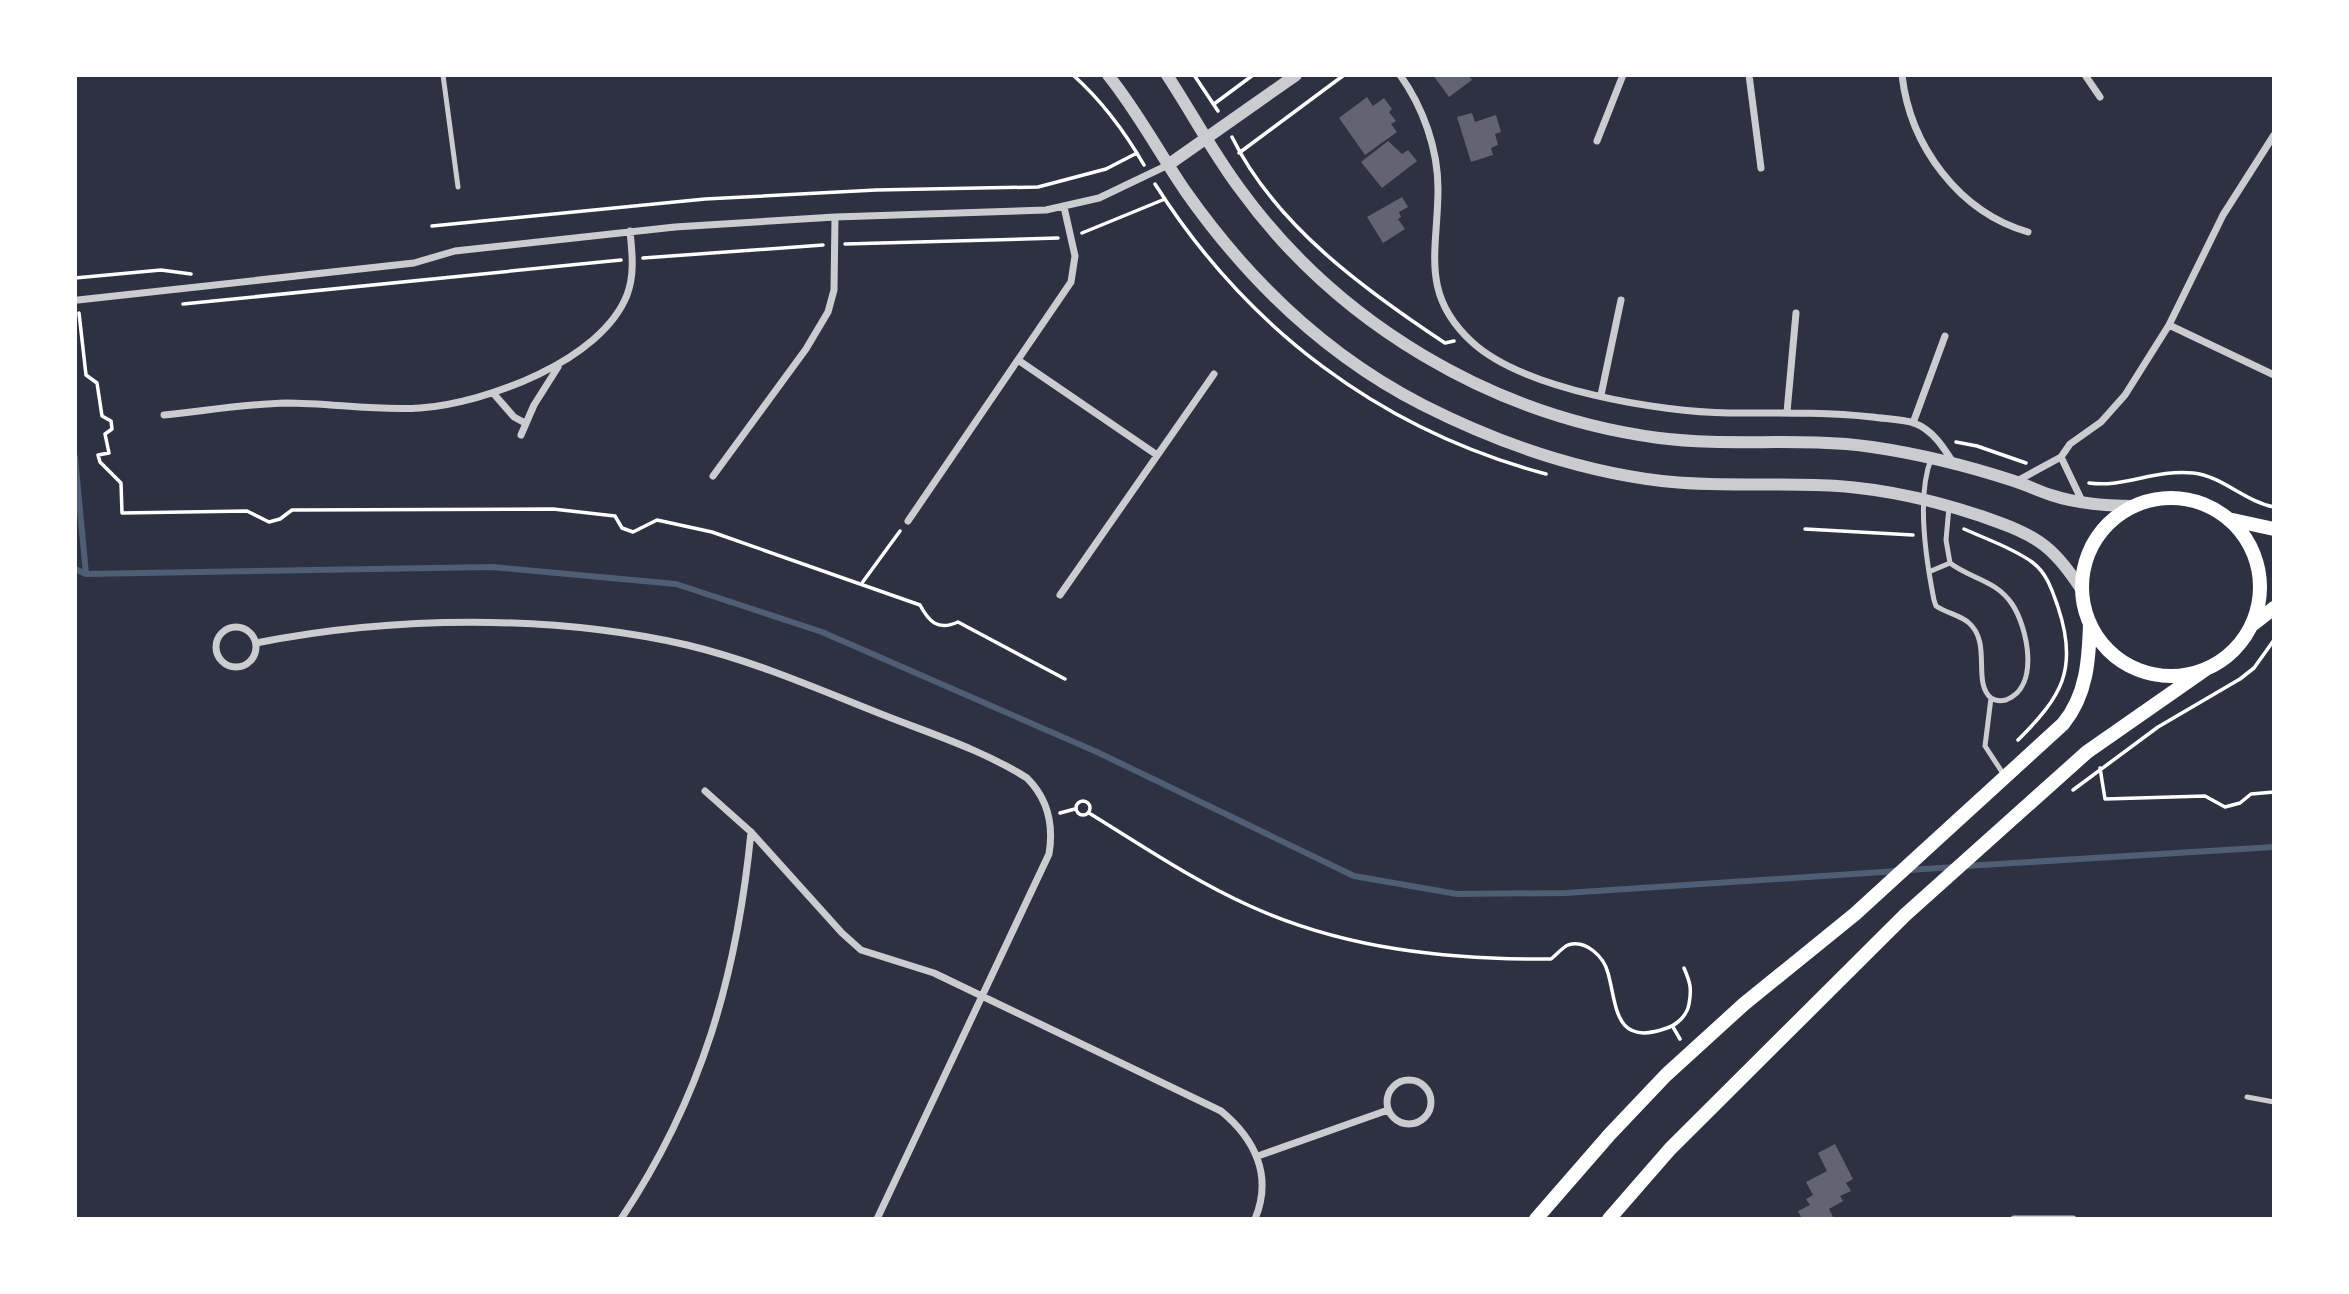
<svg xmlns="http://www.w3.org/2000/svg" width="2349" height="1294" font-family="'PT Sans',sans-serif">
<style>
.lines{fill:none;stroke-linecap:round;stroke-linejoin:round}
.stream{stroke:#4f5d75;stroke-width:6}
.building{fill:#626471}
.path{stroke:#fff;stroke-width:3.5}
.service{stroke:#caccd0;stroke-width:5}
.minor{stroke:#caccd0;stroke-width:7}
.tertiary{stroke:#caccd0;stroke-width:12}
.secondary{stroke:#fff;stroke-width:14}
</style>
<rect width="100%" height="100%" fill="#2d3142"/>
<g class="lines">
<path class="stream" d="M 75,457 L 86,574
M 75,569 L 86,574 L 492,567 L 676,584 L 822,632 L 1097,752 L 1354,876 L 1457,894 L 1566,893 L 1898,871
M 1965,866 L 2274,847
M 1909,870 L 1954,867"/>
</g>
<path class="building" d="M 1433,75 L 1468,75 L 1472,80 L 1449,97 Z
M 1367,97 L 1373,106 L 1384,98 L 1392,109 L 1389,112 L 1396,121 L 1391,124 L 1397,132 L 1365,155 L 1339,118 Z
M 1472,113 L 1475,122 L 1496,115 L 1501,132 L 1495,134 L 1498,145 L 1491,148 L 1493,155 L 1471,162 L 1457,117 Z
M 1388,141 L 1402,154 L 1408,150 L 1417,161 L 1382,188 L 1361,162 Z
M 1402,197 L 1408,207 L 1399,212 L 1401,217 L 1398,219 L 1405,229 L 1383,243 L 1367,217 Z
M 1835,1144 L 1853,1179 L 1846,1183 L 1851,1191 L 1840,1196 L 1843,1201 L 1829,1209 L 1833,1217 L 1802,1219 L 1798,1211 L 1810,1205 L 1806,1199 L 1813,1195 L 1806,1182 L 1827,1171 L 1818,1153 Z"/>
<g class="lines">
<path class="path" d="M 1073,75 C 1101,100 1125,132 1144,165
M 1194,75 L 1218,111
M 1214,104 L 1253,75
M 1232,137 C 1275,225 1365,290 1445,343 L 1454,341
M 1239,153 L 1344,75
M 1155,184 C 1247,329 1381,430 1546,474
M 432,226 L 705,199 L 876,190 L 1038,187 L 1106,169 L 1137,153
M 1082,233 L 1165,199
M 845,244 L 1058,238
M 643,258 L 823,245
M 75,278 L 161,270 L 191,274
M 183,304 L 621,260
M 79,313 L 86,375 L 97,383 L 102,416 L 111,421 L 112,429 L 105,434 L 109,453 L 98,455 L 100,462 L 121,483 L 122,513 L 247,511 L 269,522 L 280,519 L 292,510 L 553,509 L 615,516 L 622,528 L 633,532 L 657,520 L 712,532 L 920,605 C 929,622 938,631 958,622 L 1065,679
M 1956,442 L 1977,446 L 2026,463
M 2089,483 C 2124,488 2155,469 2193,473 C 2222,476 2244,501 2274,507
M 1805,529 L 1913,535
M 1964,529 C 1986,539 2013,548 2032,562 C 2047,573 2052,590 2058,607 C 2079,670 2061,697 2018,740
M 862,583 L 900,531
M 2100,768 L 2105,799 L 2205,796 L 2225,807 L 2240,803 L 2251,794 L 2274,792
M 2073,790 L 2158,727 L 2240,679 L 2254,668 L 2274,640
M1076 808a7 7 0 1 1 14 0a7 7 0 1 1-14 0Z
M 1060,813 L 1075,809
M 1089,813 C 1141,845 1194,881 1250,906 C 1345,949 1448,960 1551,959 C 1556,955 1563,947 1568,945 C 1586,939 1604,957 1608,973 C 1617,1005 1614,1046 1664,1029 C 1676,1026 1687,1016 1689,1004 C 1692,988 1690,982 1684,968
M 1673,1027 L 1680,1039"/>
<path class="service" d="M 443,75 L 458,187
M 1931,459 C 1916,498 1926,560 1934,600 L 1936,606 C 1946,613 1960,615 1969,623 C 1992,643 1972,682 1991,698 C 1995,701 2001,701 2006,700 C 2041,687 2027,626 2012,604 C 1996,580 1971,579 1950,563 L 1946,540 L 1949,507
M 1931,571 L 1950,563
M 1991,698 L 1985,746 L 2004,775
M 2247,1097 L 2274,1102"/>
<path class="minor" d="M 1400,75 C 1423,107 1438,149 1438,189 C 1438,250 1419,293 1472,342 C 1524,390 1660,412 1729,413 C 1777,413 1824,412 1872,417 C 1886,419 1901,419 1914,423 C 1933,430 1944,448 1954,464
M 1749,75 L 1761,168
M 1902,75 C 1910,146 1959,212 2028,232
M 2085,75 L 2100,97
M 1597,141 L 1623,75
M 78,300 L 414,263 L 455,251 L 675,227 L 835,217 L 1046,210 L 1099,198 L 1168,165
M 2169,325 L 2274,375
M 1018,360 L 1157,455
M 493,393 L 514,417 L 525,423
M 1601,395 L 1621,300
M 1787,412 L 1796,313
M 164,415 C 204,411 245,404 286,403 C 331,403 375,411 420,408 C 486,403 601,361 627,295 C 635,274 632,252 630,231
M 1913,423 L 1945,336
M 521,435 L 534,405 L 558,367
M 2061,457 L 2083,503
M 713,476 L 806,349 L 828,312 L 834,290 L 835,217
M 2017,481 L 2061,457 L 2070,444 L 2101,422 L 2125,395 L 2169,325 L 2223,215 L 2274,135
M 908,521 L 1071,282 L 1075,256 L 1064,207
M 1060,595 L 1214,374
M216 647a20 20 0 1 1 40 0a20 20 0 1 1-40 0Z
M 256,643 C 392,616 551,614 687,645 C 754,661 818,689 881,714 C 929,733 983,750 1027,778 C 1048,799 1054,824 1049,854 L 877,1219
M 705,791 L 751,832 L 842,933 L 861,950 L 934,973 L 1221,1111 C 1255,1139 1273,1176 1255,1219
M1387 1102a22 22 0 1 1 44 0a22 22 0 1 1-44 0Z
M 1258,1156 L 1388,1110
M 621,1219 C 702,1098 737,975 751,832
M 2014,1219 L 2073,1219"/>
<path class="tertiary" d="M 1108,75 C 1138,112 1159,153 1186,192 C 1248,280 1327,356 1423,405 C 1498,443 1579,471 1662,481 C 1713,487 1764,483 1815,485 C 1872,486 1927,498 1981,516 C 2003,524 2026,531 2045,546 C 2060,558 2071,574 2082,590
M 1167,75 C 1192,113 1213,153 1240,189 C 1338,324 1493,416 1659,438 C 1730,447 1801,437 1872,447 C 1920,454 1968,466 2014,481 C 2027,485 2038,491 2051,495 C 2078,504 2105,506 2134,506
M 1168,165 L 1296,75"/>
<path class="secondary" d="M2082 587a89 89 0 1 1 178 0a89 89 0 1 1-178 0Z
M 2228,519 L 2274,529
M 2252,625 L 2274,608
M 1536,1219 L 1610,1134 L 1666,1075 L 1744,1004 L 1855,914 L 2063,724 C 2087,695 2089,659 2090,623
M 1609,1219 L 1670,1149 L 1905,915 L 2087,752 L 2206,669"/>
</g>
<rect width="2349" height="1294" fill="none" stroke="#ffffff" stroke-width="154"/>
</svg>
